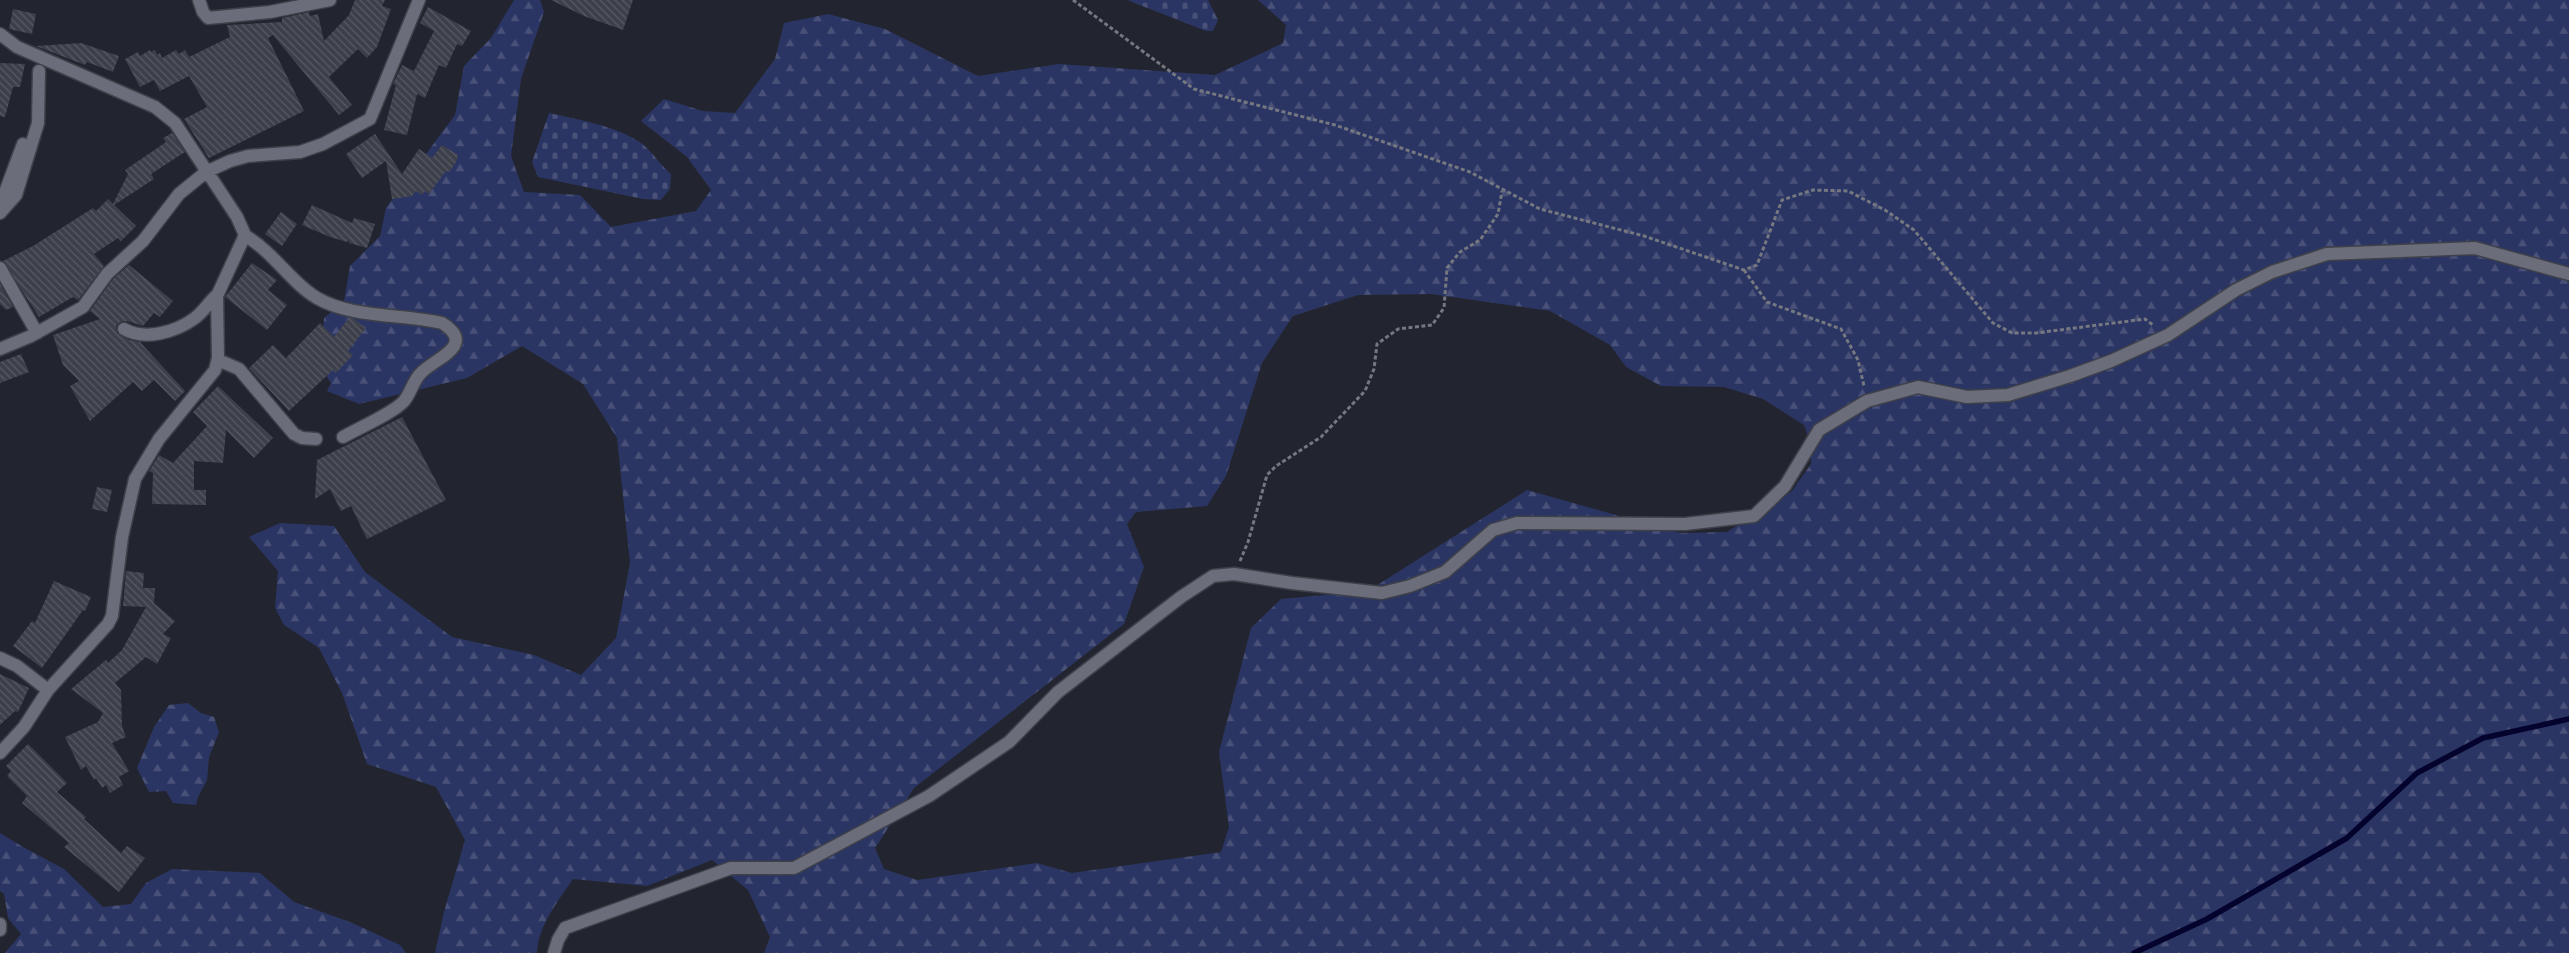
<svg xmlns="http://www.w3.org/2000/svg" width="2569" height="953" font-family="'Times New Roman',serif">
<style>
.forest{fill:url(#forest-firs);fill-rule:evenodd}
.cemetery{fill:url(#cemetery-stones)}
.lines{fill:none;stroke-linecap:round;stroke-linejoin:round}
.stream{stroke:#04032d;stroke-width:5.5}
.building{fill:url(#building-back-hatch)}
.minor-casing{stroke:#3f414a;stroke-width:15}
.path{stroke:#757880;stroke-width:3;stroke-dasharray:4 2.5;stroke-linecap:butt}
.minor{stroke:#6b6e7a;stroke-width:12}
</style>
<defs>
<pattern id="forest-firs" width="22" height="20" patternUnits="userSpaceOnUse" patternTransform="scale(1.25)"><rect width="22" height="20" fill="#2b3563"/><path d="M5 1l3.5 6h-7zM16 11l3.5 6h-7z" fill="#495179"/></pattern>
<pattern id="cemetery-stones" width="16" height="16" patternUnits="userSpaceOnUse" patternTransform="scale(1.25)"><rect width="16" height="16" fill="#2b3563"/><path d="M2 7V4a2 2 0 0 1 4 0v3zM10 15v-3a2 2 0 0 1 4 0v3z" fill="#495179"/></pattern>
<pattern id="building-back-hatch" width="6" height="6" patternUnits="userSpaceOnUse" patternTransform="scale(1.25)"><rect width="6" height="6" fill="#3d404b"/><path d="M-1 5l2 2M0 0l6 6M5-1l2 2" fill="none" stroke="#585b64"/></pattern>
</defs>
<rect width="100%" height="100%" fill="#22252f"/>
<path class="forest" d="M 514,0 L 540,0 L 544,12 L 521,79 L 511,156 L 524,192 L 580,195 L 611,227 L 696,211 L 711,190 L 687,157 L 641,121 L 664,99 L 703,111 L 735,113 L 775,59 L 784,23 L 828,14 L 885,29 L 978,76 L 1059,64 L 1215,75 L 1283,43 L 1286,25 L 1258,0 L 2569,0 L 2569,953 L 764,953 L 770,937 L 748,890 L 712,860 L 647,886 L 573,879 C 558,901 538,926 537,953 L 435,953 L 444,912 L 465,840 L 436,787 L 367,764 L 342,693 L 319,648 L 284,625 L 275,608 L 278,571 L 249,537 L 280,523 L 334,526 L 365,572 L 452,637 L 534,655 L 581,675 L 616,638 L 630,563 L 617,438 L 583,384 L 522,346 L 467,378 L 359,404 L 327,391 L 331,383 L 320,366 L 324,318 L 344,301 L 350,266 L 380,236 L 386,208 L 455,115 L 464,66 L 491,38 ZM 1431,294 L 1550,311 L 1610,345 L 1626,367 L 1661,386 L 1724,387 L 1763,399 L 1804,425 L 1811,445 L 1811,464 L 1792,491 L 1727,532 L 1680,533 L 1527,490 L 1368,591 L 1281,599 L 1251,628 L 1219,752 L 1229,827 L 1221,852 L 1072,873 L 1037,863 L 917,880 L 884,869 L 875,848 L 914,788 L 1124,624 L 1144,567 L 1127,524 L 1136,512 L 1207,506 L 1226,476 L 1262,363 L 1293,316 L 1358,295 Z
M 188,703 L 201,713 L 214,717 L 219,732 L 209,757 L 207,780 L 198,797 L 196,805 L 173,803 L 166,791 L 149,792 L 137,768 L 154,727 L 169,705 Z
M 0,833 L 23,847 L 64,869 L 103,907 L 131,904 L 146,883 L 172,869 L 260,873 L 294,902 L 350,922 L 400,945 L 406,953 L 5,953 L 21,934 L 8,918 L 4,894 L 0,891 Z"/>
<path class="cemetery" d="M 1127,0 L 1208,0 L 1218,20 L 1213,31 L 1206,31 Z
M 549,113 C 576,119 615,126 638,141 C 652,150 659,164 671,174 L 670,189 L 661,200 L 643,199 L 538,177 L 532,162 Z"/>
<g class="lines">
<path class="stream" d="M 2134,953 L 2207,919 L 2347,838 L 2417,773 L 2483,738 L 2569,719"/>
</g>
<path class="building" d="M 355,0 L 385,0 L 382,6 L 391,9 L 377,47 L 367,58 L 358,49 L 329,77 L 352,105 L 339,115 L 273,35 L 268,38 L 304,111 L 209,158 L 184,119 L 207,107 L 189,76 L 160,91 L 154,80 L 140,87 L 125,59 L 138,52 L 140,56 L 150,50 L 151,52 L 155,50 L 157,55 L 160,53 L 162,58 L 176,50 L 179,54 L 185,50 L 189,57 L 230,37 L 227,25 L 282,22 L 282,18 L 309,12 L 310,16 L 318,14 L 324,41 L 349,15 Z
M 551,0 L 633,0 L 623,30 L 584,16 Z
M 428,7 L 471,31 L 462,46 L 457,44 L 446,68 L 439,65 L 425,98 L 417,94 L 407,135 L 384,130 L 396,85 L 393,84 L 402,65 L 414,71 L 434,31 L 420,23 Z
M 13,9 L 36,14 L 32,34 L 9,29 Z
M 81,43 L 119,56 L 113,72 L 87,62 L 85,65 L 36,46 Z
M 0,63 L 25,64 L 20,87 L 13,87 L 5,117 L 0,116 Z
M 172,133 L 185,152 L 151,174 L 154,179 L 114,205 L 136,226 L 121,241 L 118,238 L 94,254 L 104,266 L 78,300 L 73,297 L 39,317 L 3,261 L 33,246 L 93,208 L 96,211 L 108,199 L 113,204 L 128,174 L 125,170 L 166,142 L 163,138 Z
M 375,134 L 402,174 L 419,149 L 432,158 L 442,145 L 458,155 L 456,162 L 450,171 L 445,172 L 429,194 L 425,191 L 422,195 L 416,191 L 412,196 L 392,199 L 386,161 L 362,178 L 346,154 Z
M 312,205 L 352,223 L 354,218 L 375,224 L 367,248 L 349,243 L 349,240 L 347,242 L 330,237 L 302,225 Z
M 281,212 L 297,224 L 282,246 L 265,234 Z
M 252,263 L 277,280 L 268,290 L 287,305 L 267,330 L 225,297 Z
M 129,265 L 173,301 L 160,317 L 154,313 L 143,326 L 127,321 L 120,322 L 116,326 L 117,333 L 129,340 L 140,342 L 185,391 L 175,401 L 154,380 L 142,391 L 133,382 L 90,421 L 70,386 L 79,381 L 63,365 L 53,335 L 100,319 L 90,311 L 113,279 Z
M 0,284 L 13,307 L 6,310 L 0,304 Z
M 349,318 L 354,319 L 366,328 L 348,351 L 353,355 L 336,373 L 333,370 L 289,411 L 249,368 L 273,345 L 286,358 L 320,323 L 334,337 Z
M 21,354 L 29,372 L 0,383 L 0,362 Z
M 218,386 L 273,438 L 254,458 L 226,430 L 223,463 L 194,461 L 194,490 L 206,490 L 206,505 L 152,504 L 153,473 L 149,471 L 159,455 L 173,463 L 207,426 L 193,412 Z
M 402,417 L 446,500 L 367,539 L 351,506 L 341,511 L 330,489 L 315,499 L 317,460 Z
M 97,487 L 112,490 L 107,512 L 92,509 Z
M 126,571 L 144,573 L 143,588 L 155,588 L 154,603 L 175,621 L 163,634 L 171,638 L 157,664 L 146,657 L 115,683 L 121,690 L 122,726 L 126,737 L 112,743 L 129,771 L 119,777 L 123,785 L 110,793 L 106,785 L 102,788 L 96,778 L 94,780 L 86,766 L 81,770 L 65,737 L 98,722 L 103,713 L 71,689 L 106,660 L 108,663 L 122,650 L 146,607 L 123,606 Z
M 54,581 L 91,597 L 85,611 L 83,610 L 42,668 L 13,646 L 32,621 L 35,623 Z
M 0,674 L 29,688 L 18,712 L 15,711 L 0,725 Z
M 28,744 L 67,783 L 57,792 L 86,817 L 84,819 L 121,853 L 127,846 L 145,858 L 119,892 L 64,847 L 69,843 L 22,803 L 27,796 L 7,776 L 11,771 L 6,766 Z"/>
<g class="lines">
<g class="minor-casing">
<path id="minor" d="M 199,0 L 203,12 L 208,18 L 270,12 L 330,0
M 0,34 L 17,47 L 155,107 L 175,123 L 237,217 L 245,235 L 217,296 L 218,358 L 215,370 L 159,439 L 135,479 L 122,537 L 112,616 L 108,624 L 48,690 L 24,727 L 0,753
M 0,199 L 4,195 L 23,144
M 0,213 L 16,195 L 38,123 L 39,71
M 244,235 C 274,252 291,283 317,298 C 351,318 404,314 442,323 C 477,345 436,358 422,372 C 413,380 411,393 404,401 C 395,412 357,429 343,437
M 0,268 L 37,333
M 124,329 C 145,341 176,332 195,318 C 204,311 209,302 217,295
M 0,349 L 31,336 L 83,307 L 107,274 L 143,241 L 179,194 L 206,172 L 230,161 L 248,156 L 300,152 L 323,144 L 370,119 L 419,0
M 218,360 L 239,369 L 294,434 L 302,438 L 316,439
M 0,658 L 17,666 L 48,690
M 0,924 L 0,930
M 554,953 L 558,940 L 565,928 L 731,868 L 794,868 L 929,796 L 1009,742 L 1058,692 L 1181,597 L 1213,576 L 1234,574 L 1292,583 L 1382,593 L 1410,586 L 1445,572 L 1493,530 L 1517,523 L 1685,524 L 1754,516 L 1785,486 L 1819,430 L 1867,401 L 1918,387 L 1967,397 L 2008,395 L 2070,376 L 2111,361 L 2168,335 L 2236,290 L 2272,272 L 2327,254 L 2475,248 L 2569,274"/>
</g>
<path class="path" d="M 1073,0 L 1194,89 L 1335,125 L 1470,172 L 1540,209 L 1644,236 L 1744,270 L 1757,265 L 1782,200 L 1813,190 L 1848,191 L 1885,210 L 1914,230 L 1993,323 L 2012,333 L 2036,333 L 2145,319 L 2153,325
M 1744,270 L 1767,302 L 1841,329 L 1858,360 L 1864,386
M 1240,561 L 1248,542 L 1267,475 L 1276,466 L 1321,437 L 1365,391 L 1374,369 L 1377,344 L 1398,329 L 1432,325 L 1444,308 L 1447,268 L 1460,252 L 1480,240 L 1498,214 L 1502,191"/>
<use href="#minor" class="minor"/>
</g>
</svg>
